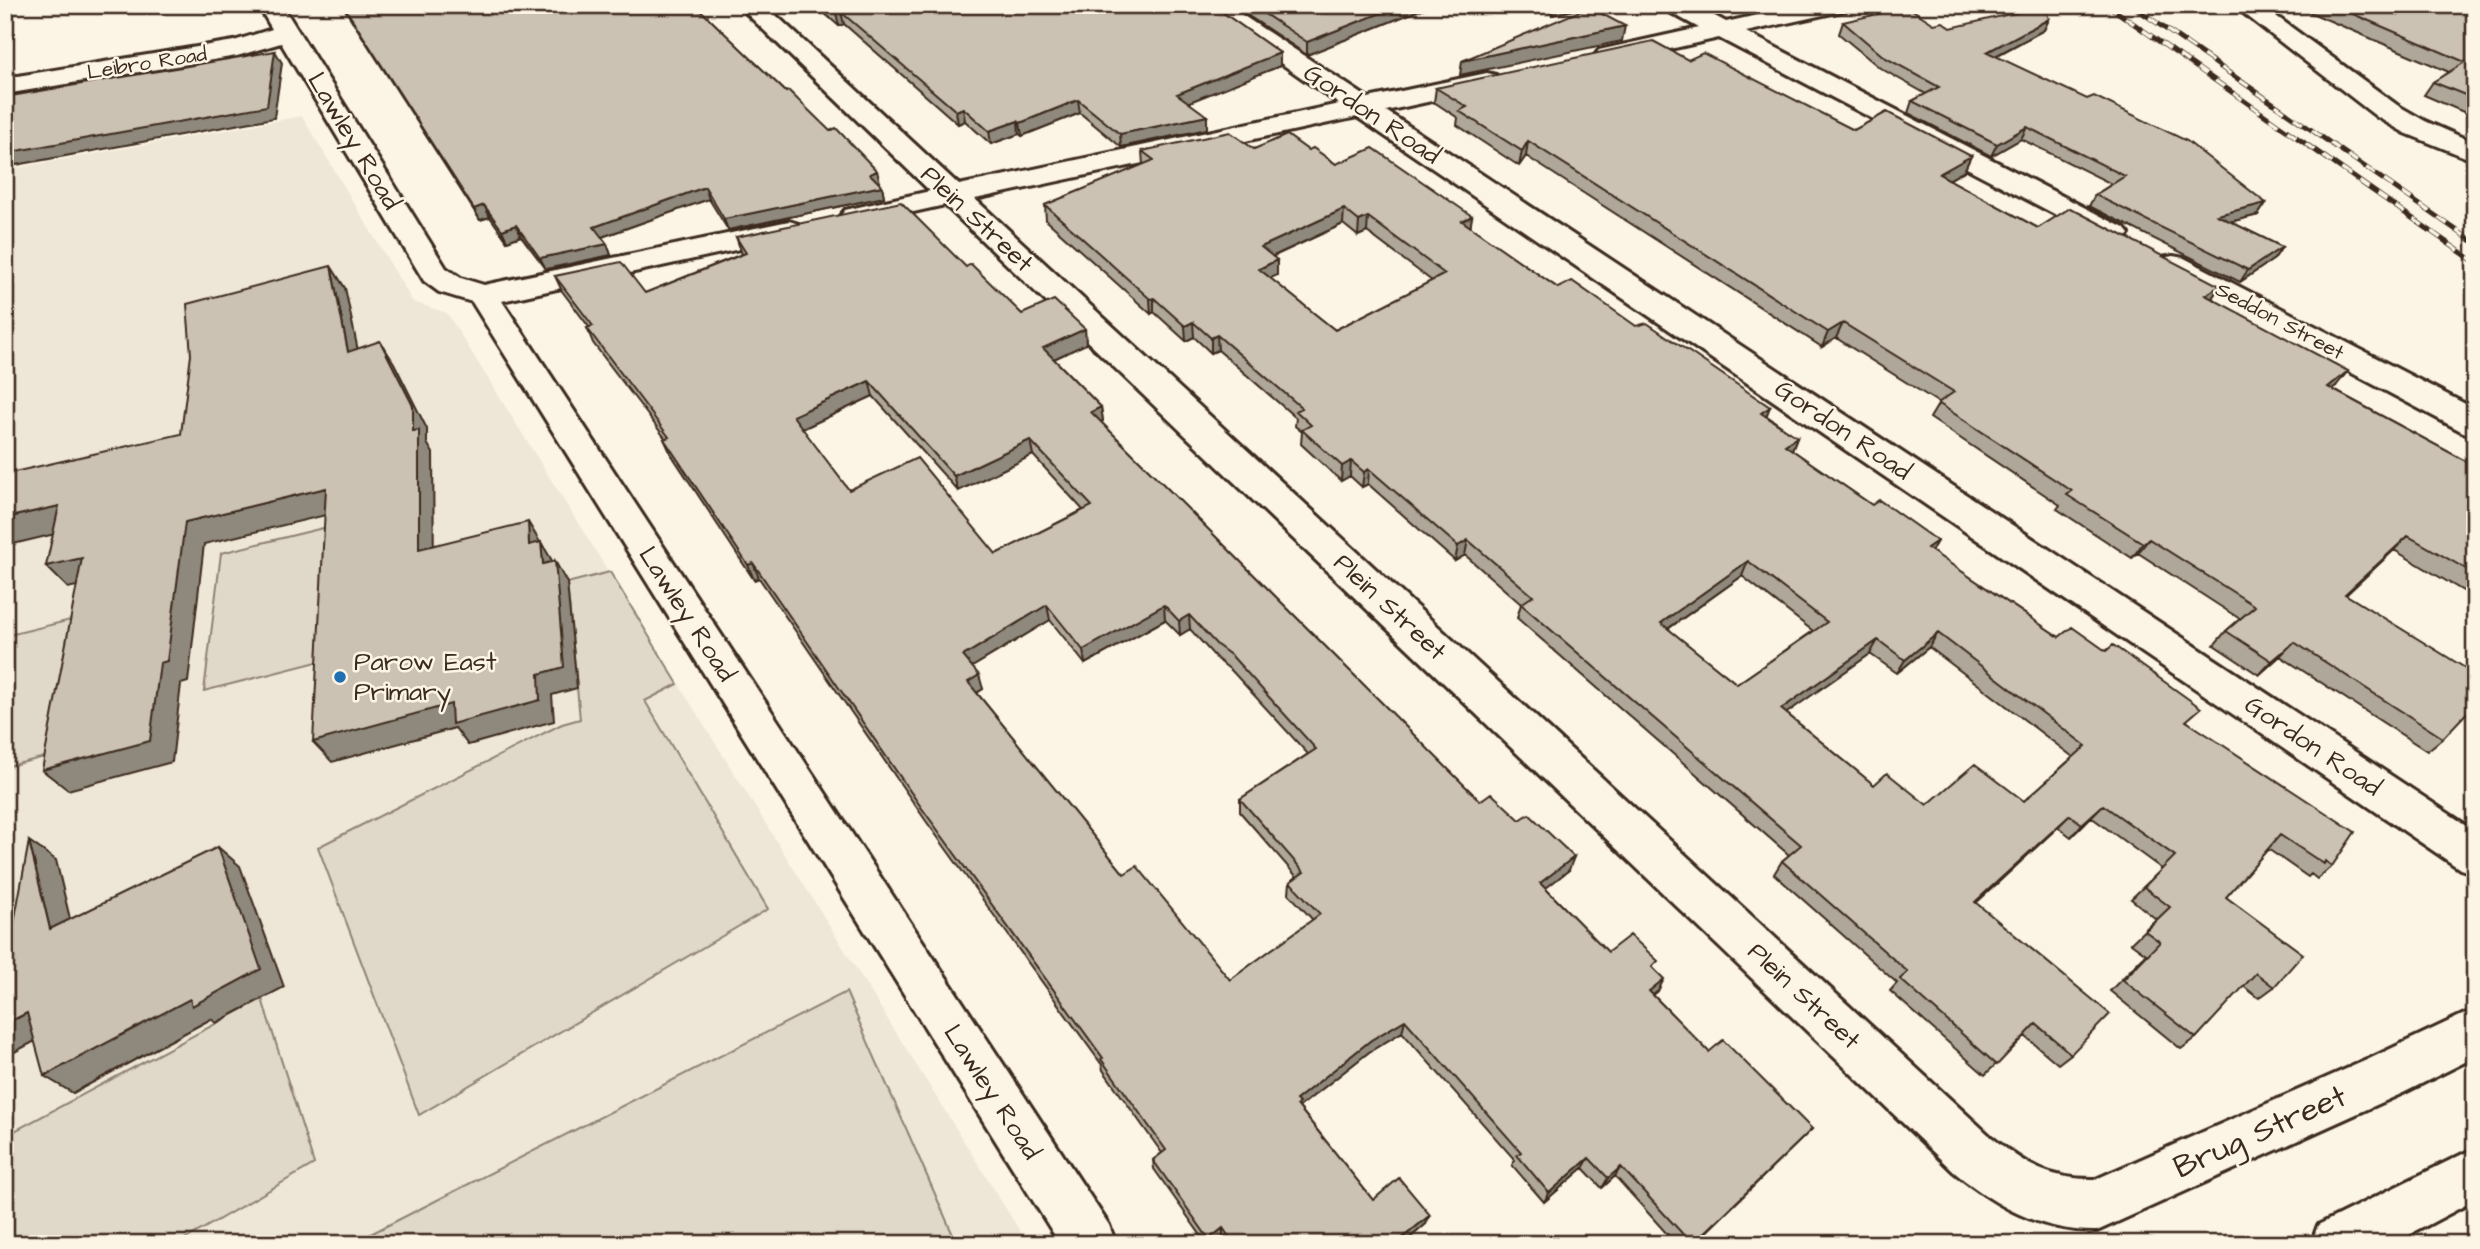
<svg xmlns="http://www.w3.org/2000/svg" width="2480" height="1249" font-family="'Architects Daughter',sans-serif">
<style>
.built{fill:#eee6d6}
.green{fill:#e0d8c8;stroke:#8e8173;stroke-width:2}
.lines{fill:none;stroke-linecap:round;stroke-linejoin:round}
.minor-casing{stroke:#3b2a1e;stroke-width:6}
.major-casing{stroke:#3b2a1e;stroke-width:6}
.minor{fill:#fcf5e5;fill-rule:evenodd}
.major{fill:#fcf5e5;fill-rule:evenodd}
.rail-casing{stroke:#3b2a1e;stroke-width:5}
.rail{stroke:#fcf5e5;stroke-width:3.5;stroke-dasharray:11;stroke-linecap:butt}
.wall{fill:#afa79a;stroke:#3b2a1e;stroke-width:2;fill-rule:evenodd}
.shaded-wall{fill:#8f887d;stroke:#3b2a1e;stroke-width:2}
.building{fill:#ccc2b3;stroke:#3b2a1e;stroke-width:2;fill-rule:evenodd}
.poi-dot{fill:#1f6fb2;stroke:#fcf5e5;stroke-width:2.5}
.labels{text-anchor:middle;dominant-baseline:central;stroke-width:5;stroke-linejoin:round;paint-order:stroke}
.far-street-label{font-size:21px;fill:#3b2a1e;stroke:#fcf5e5}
.street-label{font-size:26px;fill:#3b2a1e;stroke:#fcf5e5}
.poi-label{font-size:26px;fill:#3b2a1e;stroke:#fcf5e5;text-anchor:start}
.near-street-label{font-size:32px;fill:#3b2a1e;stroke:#fcf5e5}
</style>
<rect width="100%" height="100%" fill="#fcf5e5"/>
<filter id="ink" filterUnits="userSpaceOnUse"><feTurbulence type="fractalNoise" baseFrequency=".0143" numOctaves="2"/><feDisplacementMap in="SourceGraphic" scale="14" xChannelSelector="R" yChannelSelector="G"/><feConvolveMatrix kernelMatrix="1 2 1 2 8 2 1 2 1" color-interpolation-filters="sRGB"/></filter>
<g filter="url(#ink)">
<path class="built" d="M 302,116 L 413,302 L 447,313 L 1028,1244 L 5,1244 L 5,170 Z"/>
<path class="green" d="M 327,527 L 321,661 L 204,691 L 221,553 Z
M 610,572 L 678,684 L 645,701 L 768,909 L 419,1115 L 318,847 L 562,724 L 580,719 L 567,583 Z
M 91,615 L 65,752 L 5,767 L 5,636 Z
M 846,992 L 957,1244 L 351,1244 Z
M 262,999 L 314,1164 L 177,1244 L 5,1244 L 5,1136 Z"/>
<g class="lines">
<g class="minor-casing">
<path id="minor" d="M 258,5 L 282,5 L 446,268 L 461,278 L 484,285 L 789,221 L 799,224 L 804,230 L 799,236 L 502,301 L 1109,1225 L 1116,1244 L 1060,1244 L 472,302 L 439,292 L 424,281 L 281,43 L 237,56 L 5,94 L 5,78 L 234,41 L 272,29 Z
M 738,5 L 765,5 L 959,185 L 1339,104 L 1198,5 L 1227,5 L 1368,98 L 1487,73 L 1496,75 L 1500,81 L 1496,87 L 1386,111 L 2475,831 L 2475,874 L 2460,869 L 1357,117 L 975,199 L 1990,1136 C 2026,1165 2049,1180 2096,1179 L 2369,1059 L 2475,1009 L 2475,1057 L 2403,1093 L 2097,1231 C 2041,1232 1996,1206 1954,1172 L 945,205 L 855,225 L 845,222 L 840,216 L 845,210 L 930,191 Z
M 1663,5 L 1694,5 L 1726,22 L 1802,5 L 1849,5 L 1846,10 L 1746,32 L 2124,228 L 2129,234 L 2124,240 L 2114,243 L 2104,240 L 1719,38 L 1608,63 L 1599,60 L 1595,55 L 1599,50 L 1699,28 L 1666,10 Z
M 2233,5 L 2261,5 L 2397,105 L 2425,121 L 2475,143 L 2475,161 L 2405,133 L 2377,117 Z
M 2173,256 L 2184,258 L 2475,409 L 2475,436 L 2463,432 L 2162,272 L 2158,265 L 2162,258 Z"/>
</g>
<g class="major-casing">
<path id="major" d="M 2475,1148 L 2475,1200 L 2392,1244 L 2311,1244 L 2318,1225 Z"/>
</g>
<use href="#minor" class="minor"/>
<use href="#major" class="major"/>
<g class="rail-casing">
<path id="rail" d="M 2107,5 L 2475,262
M 2131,5 L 2475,243"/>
</g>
<use href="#rail" class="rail"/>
</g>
<path class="wall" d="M 342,5 L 695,5 L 880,182 L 879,183 L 882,186 L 884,197 L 728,230 L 709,199 L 602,237 L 607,244 L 611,255 L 546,269 L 521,236 L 507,241 L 490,217 L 480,220 Z
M 815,5 L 1212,5 L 1280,53 L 1280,66 L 1189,102 L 1207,129 L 1121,147 L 1080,113 L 1022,136 L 1019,134 L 991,144 L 965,121 L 958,124 L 844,24 L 839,26 Z
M 1232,5 L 1432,5 L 1307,55 Z
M 1548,5 L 1595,5 L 1552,15 Z
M 2293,5 L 2475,5 L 2475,117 L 2424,95 L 2433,82 L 2449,72 Z
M 2049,19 L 2044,30 L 1996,56 L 2266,203 L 2258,215 L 2230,222 L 2282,247 L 2274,259 L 2240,282 L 2089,206 L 2095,195 L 2112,184 L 2021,139 L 1991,156 L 1908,113 L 1912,101 L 1926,94 L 1880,68 L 1839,34 L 1843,22 L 1951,28 Z
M 1688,60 L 1854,130 L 1971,156 L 1964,171 L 1949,180 L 2038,228 L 2220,286 L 2212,298 L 2336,386 L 2332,389 L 2475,466 L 2475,598 L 2394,550 L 2346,595 L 2443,738 L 2427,751 L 2280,656 L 2259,675 L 2214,645 L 2226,631 L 2240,619 L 2138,553 L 2132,558 L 2057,509 L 2060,505 L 1930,418 L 1939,403 L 1836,338 L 1822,347 L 1526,156 L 1519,166 L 1457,125 L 1458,118 L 1434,102 L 1436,88 Z
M 1254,149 L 1308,150 L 1336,164 L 1472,216 L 1470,227 L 1558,288 L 1767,416 L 1797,437 L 1792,450 L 1872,505 L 1937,541 L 1931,551 L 2059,637 L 2188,722 L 2332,866 L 2317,879 L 2311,874 L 2308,877 L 2268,849 L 2226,897 L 2274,987 L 2259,998 L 2243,986 L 2196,1038 L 2181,1049 L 2110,991 L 2146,954 L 2131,943 L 2156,919 L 2131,899 L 2162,869 L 2091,817 L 2071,837 L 2058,827 L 1976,903 L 2071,1054 L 2058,1064 L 2025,1036 L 1985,1075 L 1890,991 L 1897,983 L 1774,874 L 1782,861 L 1789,855 L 1517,618 L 1521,604 L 1465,555 L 1455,561 L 1368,484 L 1362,487 L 1350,476 L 1341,481 L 1301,444 L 1302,432 L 1295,426 L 1296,418 L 1218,350 L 1211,353 L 1194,337 L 1186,341 L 1154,312 L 1151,314 L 1046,220 L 1045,205 L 1143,165 L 1142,151 ZM 1343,224 L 1358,236 L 1367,232 L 1432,281 L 1335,330 L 1270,278 L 1277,275 L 1277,260 L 1272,257 ZM 1742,576 L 1813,631 L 1737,684 L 1668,629 ZM 1929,647 L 2073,757 L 2024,801 L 1927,805 L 1874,785 L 1786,713 L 1870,654 L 1897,673 Z
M 736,237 L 966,267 L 1022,314 L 1085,329 L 1086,344 L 1054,359 L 1101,407 L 1103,421 L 1101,422 L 1480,801 L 1569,870 L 1545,888 L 1608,952 L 1654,969 L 1658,991 L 1653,995 L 1709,1052 L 1812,1129 L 1694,1244 L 1676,1244 L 1615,1176 L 1602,1188 L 1583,1168 L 1544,1202 L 1512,1165 L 1515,1160 L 1402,1032 L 1369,1052 L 1299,1107 L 1373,1200 L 1426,1224 L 1403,1244 L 1228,1244 L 1223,1237 L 1214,1244 L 1207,1244 L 1154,1169 L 1153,1160 L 1162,1153 L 1103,1070 L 1102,1065 L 926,821 L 759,578 L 754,580 L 671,454 L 664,439 L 665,438 L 593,343 L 587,328 L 589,327 L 562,291 L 555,276 L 645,293 L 742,254 ZM 873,396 L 958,491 L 1033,455 L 1083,510 L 996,554 L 849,490 L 802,429 ZM 1050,620 L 1085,664 L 1165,620 L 1180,635 L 1190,629 L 1217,659 L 1232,671 L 1308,754 L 1240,799 L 1240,812 L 1297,877 L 1290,882 L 1289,894 L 1313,920 L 1230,980 L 1124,874 L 977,693 L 983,689 L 972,667 Z"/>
<path class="shaded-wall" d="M 5,5 L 16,5 L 5,39 Z
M 1401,5 L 1432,5 L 1307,55 L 1307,42 Z
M 1554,5 L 1595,5 L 1552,15 Z
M 841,12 L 844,24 L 839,26 L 836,13 Z
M 2049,19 L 2044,30 L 1982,63 L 1987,52 Z
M 1625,26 L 1622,41 L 1460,75 L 1462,61 Z
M 275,51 L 282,63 L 274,118 L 5,167 L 5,153 Z
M 1280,53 L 1280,66 L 1177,107 L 1177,94 Z
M 1078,100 L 1080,113 L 1022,136 L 1020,123 Z
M 963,108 L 965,121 L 958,124 L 956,111 Z
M 1207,116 L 1207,129 L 1121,147 L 1120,134 Z
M 1018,121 L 1019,134 L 991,144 L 989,131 Z
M 2027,127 L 2021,139 L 1991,156 L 1997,144 Z
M 1528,141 L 1526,156 L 1519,166 L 1522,151 Z
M 1971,156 L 1964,171 L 1932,189 L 1939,174 Z
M 877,171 L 880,182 L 873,185 L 870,174 Z
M 882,186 L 884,197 L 728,230 L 724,219 Z
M 705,187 L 709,199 L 599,238 L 594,227 Z
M 2266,203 L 2258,215 L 2209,227 L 2217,215 Z
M 484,205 L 490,217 L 480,220 L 474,209 Z
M 1344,209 L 1343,224 L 1260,262 L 1261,247 Z
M 1472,216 L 1470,231 L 1462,221 Z
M 1368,217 L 1367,232 L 1358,236 L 1359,221 Z
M 516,225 L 521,236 L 507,241 L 502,230 Z
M 607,244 L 611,255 L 546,269 L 540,258 Z
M 2282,247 L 2274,259 L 2240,282 L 2248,270 Z
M 1277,260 L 1277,275 L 1259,283 L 1259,269 Z
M 331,266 L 345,288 L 363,375 L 348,352 Z
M 2220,286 L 2210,301 L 2205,295 Z
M 1154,298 L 1154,312 L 1151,314 L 1150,299 Z
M 1193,322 L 1194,337 L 1186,341 L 1185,326 Z
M 1843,323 L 1836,338 L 1822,347 L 1828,332 Z
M 1085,329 L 1086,344 L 1045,363 L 1043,348 Z
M 1217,335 L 1218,350 L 1211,353 L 1211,338 Z
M 380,341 L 394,363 L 427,429 L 427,443 L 433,453 L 434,571 L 419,549 L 413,431 Z
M 2348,371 L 2336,386 L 2316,402 L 2328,387 Z
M 869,381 L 873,396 L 798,431 L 793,416 Z
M 1101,407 L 1103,421 L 1092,427 L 1091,412 Z
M 1770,407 L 1764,422 L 1761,413 Z
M 1797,437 L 1791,452 L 1785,445 Z
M 1030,440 L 1033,455 L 958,491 L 954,476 Z
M 1351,461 L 1350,476 L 1341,481 L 1342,466 Z
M 1369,469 L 1368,484 L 1362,487 L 1364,472 Z
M 326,488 L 343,511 L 204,544 L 188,682 L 181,684 L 172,762 L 68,790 L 42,770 L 185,522 Z
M 59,506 L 80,528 L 5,546 L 5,518 Z
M 528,522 L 541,544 L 529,545 Z
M 2408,536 L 2394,550 L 2331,608 L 2345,594 Z
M 2149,539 L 2138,553 L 2132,558 L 2143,543 Z
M 1468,540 L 1465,555 L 1455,561 L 1458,546 Z
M 1937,541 L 1929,555 L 1927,548 Z
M 541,542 L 554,564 L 543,564 Z
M 82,558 L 103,580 L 68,588 L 46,566 Z
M 555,561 L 567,583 L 577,688 L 552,695 L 554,721 L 468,745 L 455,728 L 332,762 L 313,742 L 539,674 Z
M 1748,561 L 1742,576 L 1656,637 L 1661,623 Z
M 753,563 L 759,578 L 754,580 L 748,565 Z
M 1047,605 L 1050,620 L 967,670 L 963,656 Z
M 1164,605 L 1165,620 L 1085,664 L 1083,650 Z
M 1189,615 L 1190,629 L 1180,635 L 1179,621 Z
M 1938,633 L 1929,647 L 1897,673 L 1905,660 Z
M 1878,640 L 1870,654 L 1774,722 L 1781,709 Z
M 2294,642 L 2280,656 L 2259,675 L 2272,661 Z
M 979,675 L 983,689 L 971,696 L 968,682 Z
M 2103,805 L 2071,837 L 2082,824 Z
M 2070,815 L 2058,827 L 1964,914 L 1975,902 Z
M 29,841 L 56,860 L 77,948 L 50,929 Z
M 218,847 L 240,866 L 284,987 L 216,1023 L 211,1019 L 73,1093 L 44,1076 Z
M 1574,857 L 1569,870 L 1536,896 L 1540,883 Z
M 5,954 L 18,1018 L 27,1013 L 56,1030 L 5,1057 Z
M 1664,979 L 1658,991 L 1643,1003 L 1649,991 Z
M 1405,1020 L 1402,1032 L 1369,1052 L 1298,1108 L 1298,1113 L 1296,1100 L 1371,1040 Z
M 1812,1129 L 1694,1244 L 1693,1244 Z
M 1589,1158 L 1583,1168 L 1544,1202 L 1549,1193 Z
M 1621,1167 L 1615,1176 L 1602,1188 L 1608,1178 Z
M 1430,1215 L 1426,1224 L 1403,1244 L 1399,1244 L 1400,1240 Z
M 1223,1228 L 1223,1237 L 1214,1244 L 1209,1244 L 1209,1239 Z"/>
<path class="building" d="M 343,5 L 695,5 L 786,92 L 789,91 L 830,131 L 836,128 L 877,171 L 870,174 L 882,186 L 724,219 L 705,187 L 594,227 L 607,244 L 540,258 L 516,225 L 502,230 L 484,205 L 474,209 Z
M 827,5 L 1212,5 L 1280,53 L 1177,94 L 1207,116 L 1120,134 L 1078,100 L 1020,123 L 1018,121 L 989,131 L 963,108 L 956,111 L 841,12 L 836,13 Z
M 1251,5 L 1401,5 L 1307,42 Z
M 2332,5 L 2475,5 L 2475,99 L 2433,82 L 2465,62 Z
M 2044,6 L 2049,19 L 1987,52 L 2087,99 L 2094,96 L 2187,141 L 2266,203 L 2217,215 L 2282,247 L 2248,270 L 2095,195 L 2125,176 L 2027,127 L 1997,144 L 1912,101 L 1939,87 L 1884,57 L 1843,22 L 1908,7 L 1934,24 L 1943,22 L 1951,28 Z
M 1589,7 L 1625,26 L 1462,61 Z
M 1653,41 L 1688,60 L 1703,53 L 1854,130 L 1887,112 L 1971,156 L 1939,174 L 2038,228 L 2070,208 L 2220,286 L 2205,295 L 2348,371 L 2328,387 L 2475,466 L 2475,574 L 2408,536 L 2345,594 L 2475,674 L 2475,704 L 2443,738 L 2294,642 L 2272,661 L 2226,631 L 2255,606 L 2149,539 L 2143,543 L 2067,495 L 2072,491 L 1938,403 L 1954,392 L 1843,323 L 1828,332 L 1528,141 L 1522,151 L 1459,111 L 1467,107 L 1436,88 Z
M 275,51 L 267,106 L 5,153 L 5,97 Z
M 1230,132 L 1254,149 L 1287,135 L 1308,150 L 1313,148 L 1336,164 L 1373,148 L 1472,216 L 1462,221 L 1558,288 L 1572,281 L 1636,326 L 1647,323 L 1770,407 L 1761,413 L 1797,437 L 1785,445 L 1872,505 L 1879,500 L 1937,541 L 1927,548 L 2059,637 L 2072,627 L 2106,651 L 2113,645 L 2201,708 L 2186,721 L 2355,832 L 2332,866 L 2325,861 L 2324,864 L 2280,835 L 2226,897 L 2303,954 L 2274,987 L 2256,973 L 2196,1038 L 2123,980 L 2160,942 L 2145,931 L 2170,907 L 2144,887 L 2175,856 L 2103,805 L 2082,824 L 2070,815 L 1975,902 L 2110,1014 L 2071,1054 L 2036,1024 L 1997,1065 L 1900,979 L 1908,972 L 1782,861 L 1801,845 L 1521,604 L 1533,596 L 1468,540 L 1458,546 L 1369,469 L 1364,472 L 1351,461 L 1342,466 L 1302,430 L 1311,425 L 1296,411 L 1302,408 L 1217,335 L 1211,338 L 1193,322 L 1185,326 L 1154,298 L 1150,299 L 1045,205 L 1154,160 L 1142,151 ZM 1344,209 L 1359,221 L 1368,217 L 1445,274 L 1335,330 L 1259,269 L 1277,260 L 1261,247 ZM 1748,561 L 1827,622 L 1737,684 L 1661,623 ZM 1938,633 L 2086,746 L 2024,801 L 1975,764 L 1927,805 L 1887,773 L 1874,785 L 1781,709 L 1878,640 L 1905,660 Z
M 901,202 L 966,267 L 971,264 L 1022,314 L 1054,300 L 1085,329 L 1043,348 L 1101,407 L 1091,412 L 1480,801 L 1491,793 L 1520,820 L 1529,814 L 1574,857 L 1540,883 L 1608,952 L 1630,935 L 1658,961 L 1652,967 L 1664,979 L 1649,991 L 1709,1052 L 1723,1040 L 1812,1129 L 1693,1244 L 1692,1244 L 1621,1167 L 1608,1178 L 1589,1158 L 1549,1193 L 1517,1155 L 1521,1152 L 1405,1020 L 1371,1040 L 1296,1100 L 1299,1103 L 1297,1105 L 1373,1200 L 1399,1178 L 1430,1215 L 1400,1240 L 1403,1244 L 1234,1244 L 1223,1228 L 1209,1239 L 1153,1160 L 1166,1150 L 1101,1059 L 1103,1058 L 921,807 L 753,563 L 748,565 L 664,439 L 669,437 L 587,328 L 593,326 L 555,276 L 621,262 L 645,293 L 746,253 L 736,237 ZM 869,381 L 954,476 L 1030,440 L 1092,506 L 996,554 L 917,458 L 849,490 L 793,416 ZM 1047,605 L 1083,650 L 1164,605 L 1179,621 L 1189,615 L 1217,645 L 1232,656 L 1316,749 L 1240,799 L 1304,872 L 1290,882 L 1320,914 L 1230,980 L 1137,866 L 1124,874 L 968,682 L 979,675 L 963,656 Z
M 331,266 L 348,352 L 380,341 L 413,406 L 413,431 L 419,430 L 419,549 L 528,522 L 529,545 L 541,542 L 543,564 L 555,561 L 564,667 L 539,674 L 540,700 L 452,724 L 451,704 L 313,742 L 326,488 L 185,522 L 167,661 L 160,663 L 150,741 L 42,770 L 82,558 L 46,566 L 59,506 L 5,518 L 5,474 L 181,434 L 191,355 L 187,304 Z
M 29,841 L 50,929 L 218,847 L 261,969 L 192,1006 L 190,999 L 44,1076 L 27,1013 L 5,1024 L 5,972 Z"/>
</g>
<circle class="poi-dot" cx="340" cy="677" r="7"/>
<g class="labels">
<g class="far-street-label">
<text transform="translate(147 63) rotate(-9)">Leibro Road</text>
<text transform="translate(2280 321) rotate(28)">Seddon Street</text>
</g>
<g class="street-label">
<text transform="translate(1372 114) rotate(34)">Gordon Road</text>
<text transform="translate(354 141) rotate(59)">Lawley Road</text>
<text transform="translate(977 219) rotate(43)">Plein Street</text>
<text transform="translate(1843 430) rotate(34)">Gordon Road</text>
<text transform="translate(1390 607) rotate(43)">Plein Street</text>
<text transform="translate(687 614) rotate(57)">Lawley Road</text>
<text transform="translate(2313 746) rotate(34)">Gordon Road</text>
<text transform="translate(1804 996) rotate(43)">Plein Street</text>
<text transform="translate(992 1092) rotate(57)">Lawley Road</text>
</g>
<g class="poi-label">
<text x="354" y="662">Parow East<tspan x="354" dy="30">Primary</tspan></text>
</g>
<g class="near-street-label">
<text transform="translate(2260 1132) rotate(-24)">Brug Street</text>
</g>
</g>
<rect width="2480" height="1249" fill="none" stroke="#fcf5e5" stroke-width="28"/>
<rect x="14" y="14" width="2452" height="1221" fill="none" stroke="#3b2a1e" stroke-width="2.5" filter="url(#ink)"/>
</svg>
